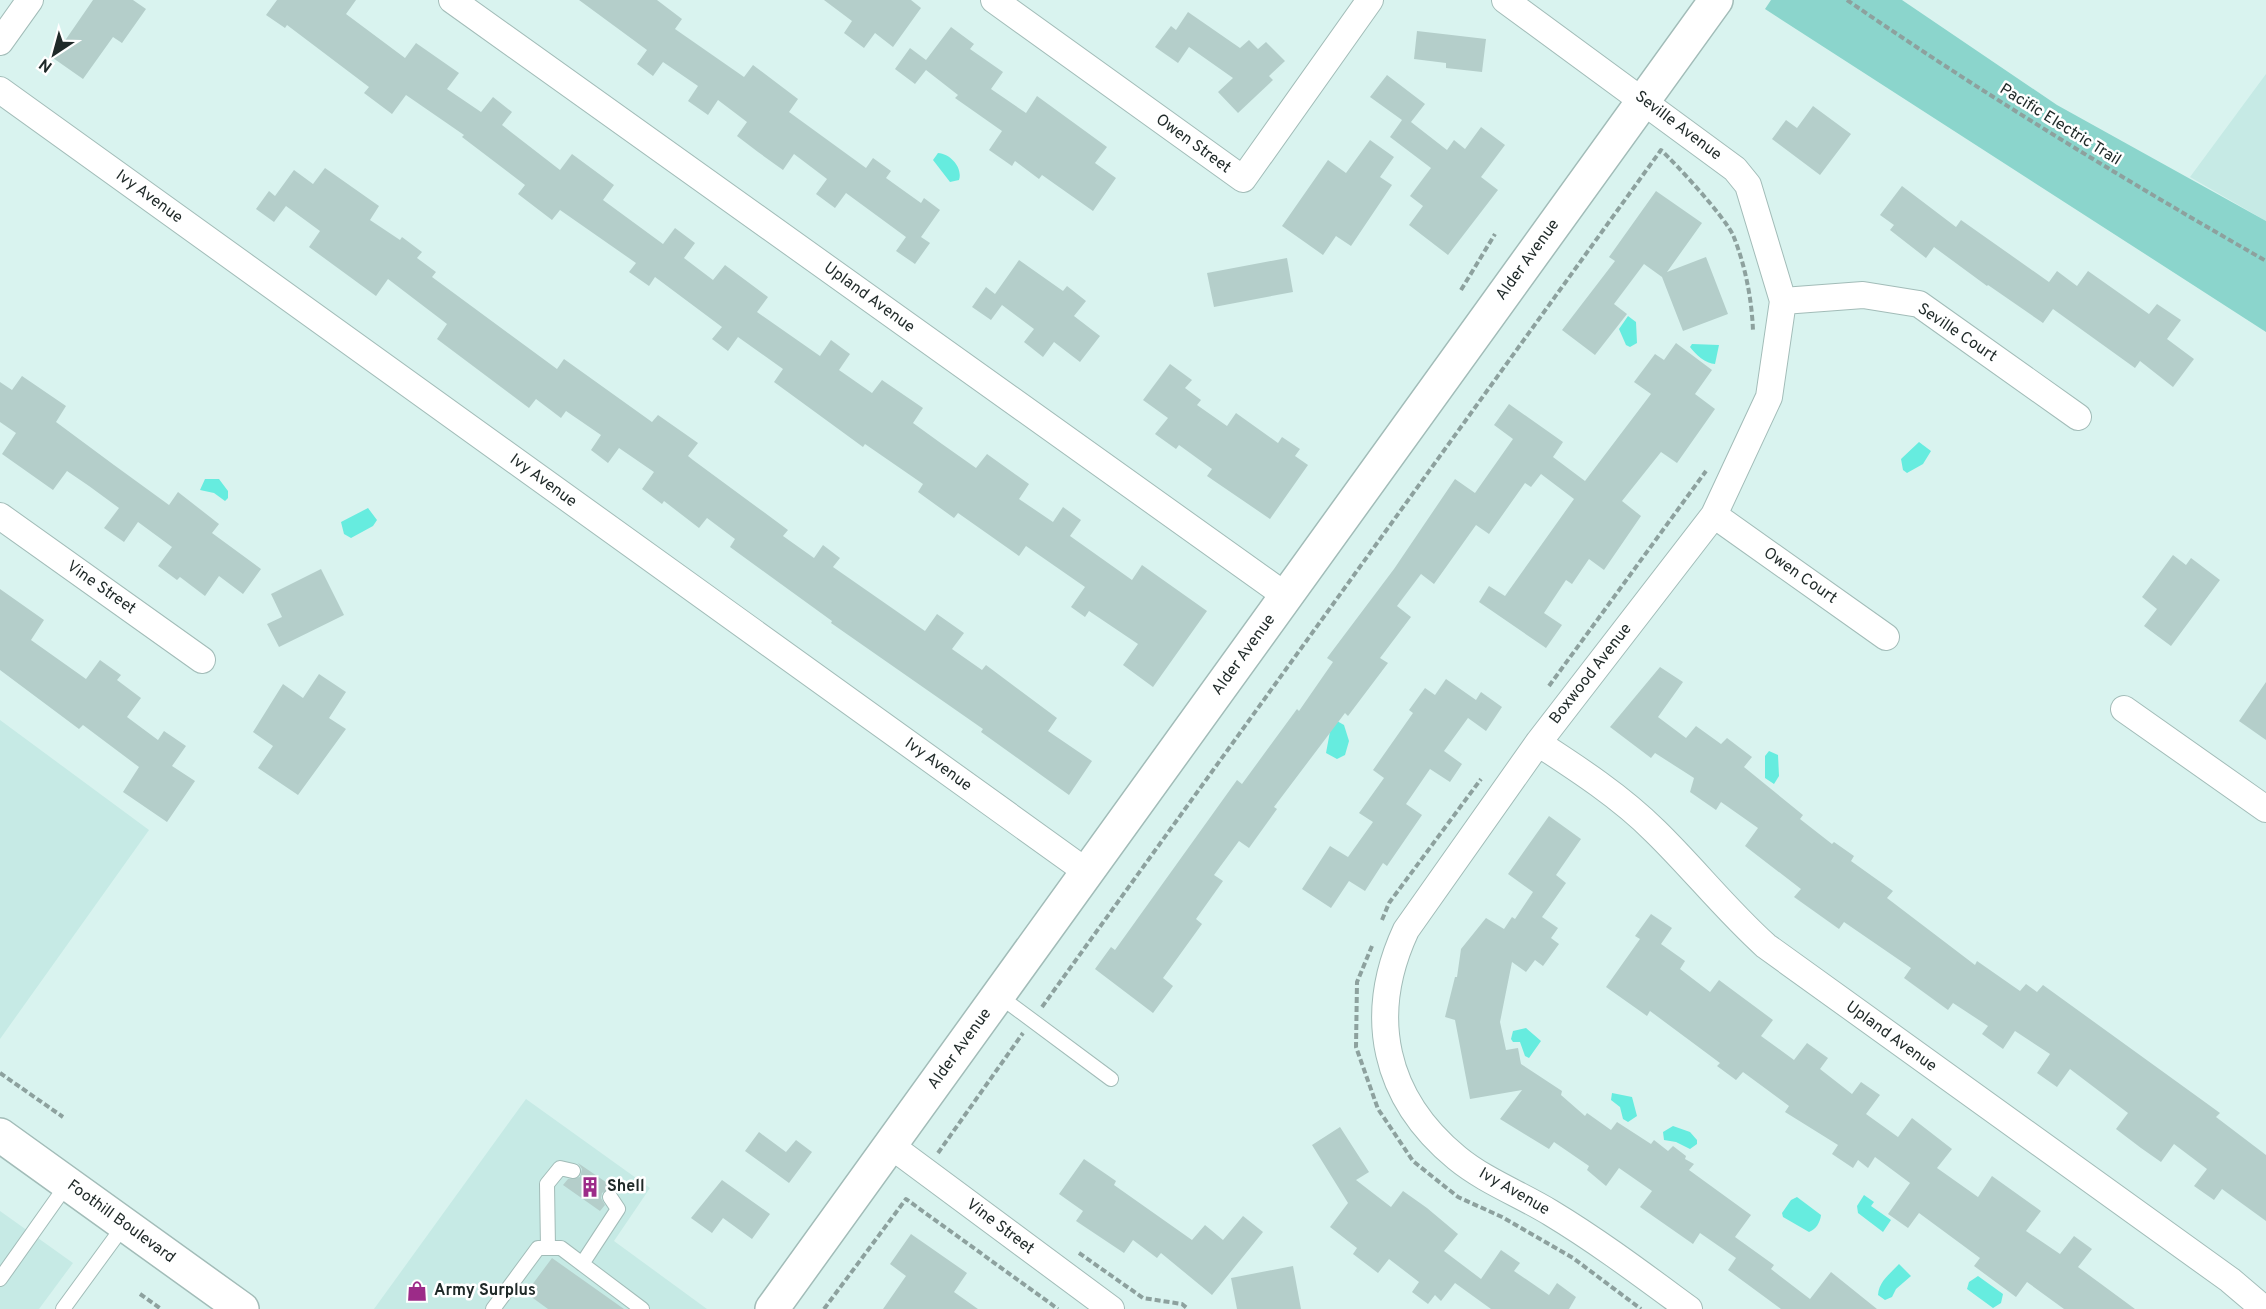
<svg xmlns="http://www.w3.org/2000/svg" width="2266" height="1309" font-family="Overpass,sans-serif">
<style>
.built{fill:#c6eae5}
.green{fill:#8bd5cc}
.water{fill:#66ecdf}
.building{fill:#b4ceca}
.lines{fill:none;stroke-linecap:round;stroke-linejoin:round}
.service-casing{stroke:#a2bcb8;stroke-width:16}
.minor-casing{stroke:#a2bcb8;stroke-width:28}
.secondary-casing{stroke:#a2bcb8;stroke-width:36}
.primary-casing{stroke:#a2bcb8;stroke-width:36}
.path{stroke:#8da19e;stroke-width:4;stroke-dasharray:6 3;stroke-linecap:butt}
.service{stroke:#fff;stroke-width:14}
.minor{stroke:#fff;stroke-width:26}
.secondary{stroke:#fff;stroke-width:33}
.primary{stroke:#fff;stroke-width:33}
.labels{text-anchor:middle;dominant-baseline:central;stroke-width:5;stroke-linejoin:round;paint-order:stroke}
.street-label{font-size:16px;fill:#1f2928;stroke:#fff}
.poi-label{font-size:16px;font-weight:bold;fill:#1f2928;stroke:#fff;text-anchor:start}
</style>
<rect width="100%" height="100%" fill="#d9f3ef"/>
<path class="built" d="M 2266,74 L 2266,221 L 2190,177 Z
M 0,720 L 149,830 L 0,1039 Z
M 526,1099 L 650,1188 L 614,1241 L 707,1309 L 374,1309 Z
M 0,1211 L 73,1263 L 39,1309 L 0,1309 Z"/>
<path class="green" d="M 1771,0 L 1902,0 L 2057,105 L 2266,221 L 2266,332 L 1765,9 Z"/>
<path class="water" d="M 938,153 C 951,154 963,168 959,180 L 950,182 L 933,160 Z
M 1628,316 L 1636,322 L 1637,343 L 1630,347 L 1626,345 L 1619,329 Z
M 1692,344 L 1719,345 L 1715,364 C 1706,364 1695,354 1690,347 Z
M 1919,442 L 1931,451 L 1923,464 L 1907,473 L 1903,470 L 1901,459 Z
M 205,479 L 219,479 L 228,491 L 228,498 L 225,501 L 214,493 L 200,490 Z
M 368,508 L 377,520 L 373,526 L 351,538 L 344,534 L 341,522 Z
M 1337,721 L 1344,725 L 1349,741 L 1345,755 L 1337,759 L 1326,753 L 1331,726 Z
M 1769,751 L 1778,755 L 1779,776 L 1774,784 L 1765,778 L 1765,756 Z
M 1526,1028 L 1541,1041 L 1529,1058 L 1525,1056 L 1520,1042 L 1513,1042 L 1511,1039 L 1513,1031 Z
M 1612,1093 L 1632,1097 L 1637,1116 L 1628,1122 L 1623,1119 L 1620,1107 L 1611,1100 Z
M 1673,1126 L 1690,1132 L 1697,1140 L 1697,1144 L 1690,1149 L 1676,1142 L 1664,1140 L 1663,1132 Z
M 1864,1195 L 1874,1202 L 1871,1206 L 1891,1220 L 1883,1232 L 1858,1213 L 1857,1206 Z
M 1797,1197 L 1821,1215 C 1820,1223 1816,1229 1809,1232 L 1783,1217 L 1782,1213 L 1791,1200 Z
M 1899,1264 L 1911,1276 L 1896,1289 L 1892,1297 L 1885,1300 L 1878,1295 C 1879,1281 1890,1274 1899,1264 Z
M 1978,1276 L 2003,1294 L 2001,1303 L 1993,1308 L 1967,1289 L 1969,1282 Z"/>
<path class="building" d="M 93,0 L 133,0 L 146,9 L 122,43 L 113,37 L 83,79 L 53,58 Z
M 277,0 L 356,0 L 346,14 L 405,58 L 416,43 L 459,73 L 447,89 L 481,112 L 493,97 L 512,112 L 502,125 L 560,170 L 572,154 L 614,185 L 603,200 L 663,244 L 675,228 L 695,243 L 684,258 L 713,280 L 725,265 L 768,297 L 757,312 L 820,356 L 831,340 L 850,354 L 839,370 L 872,393 L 882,380 L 923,408 L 913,423 L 942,444 L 976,468 L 987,454 L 1029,484 L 1019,499 L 1053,522 L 1063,507 L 1081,520 L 1070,536 L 1132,580 L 1142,565 L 1207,611 L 1153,687 L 1123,665 L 1138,644 L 1089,611 L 1085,617 L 1071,607 L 1085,587 L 1026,546 L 1019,556 L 958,513 L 954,518 L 918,492 L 923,484 L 865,444 L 863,447 L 774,382 L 783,369 L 738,337 L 728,351 L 712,339 L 722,327 L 655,277 L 649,286 L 629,272 L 636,263 L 560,210 L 552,220 L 518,194 L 525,185 L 462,137 L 464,135 L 406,95 L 392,114 L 364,93 L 369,87 L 287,25 L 285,28 L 266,15 Z
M 579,0 L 657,0 L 682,19 L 675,29 L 744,77 L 753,65 L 798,99 L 789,112 L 866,168 L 873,158 L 891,171 L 886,178 L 921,203 L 924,198 L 940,210 L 921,237 L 930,243 L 915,264 L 896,251 L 906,237 L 846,193 L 835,208 L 816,194 L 827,179 L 794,154 L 783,170 L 758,152 L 737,136 L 747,122 L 718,100 L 708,115 L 688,101 L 698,86 L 663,62 L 653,76 L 637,64 L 647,50 Z
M 824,0 L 911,0 L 921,8 L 893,47 L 875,33 L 864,48 L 844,33 L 852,21 Z
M 1188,12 L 1240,48 L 1249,40 L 1258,49 L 1266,42 L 1285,61 L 1269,76 L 1273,80 L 1238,113 L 1218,92 L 1233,78 L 1189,47 L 1178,63 L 1155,47 L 1171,26 L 1176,30 Z
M 951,27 L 974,44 L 970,49 L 1003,72 L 991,89 L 1026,113 L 1037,96 L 1107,147 L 1095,163 L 1116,178 L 1093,211 L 1042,175 L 1039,179 L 1015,161 L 1012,166 L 989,150 L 1002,131 L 955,98 L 958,95 L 926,70 L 915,84 L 895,69 L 910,48 L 926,60 Z
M 1417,31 L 1486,39 L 1482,72 L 1446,68 L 1446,63 L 1414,59 Z
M 1387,75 L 1425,104 L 1411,122 L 1447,150 L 1454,140 L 1465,149 L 1481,127 L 1505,145 L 1481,177 L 1498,190 L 1448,255 L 1409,225 L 1423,206 L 1410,196 L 1431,168 L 1390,137 L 1402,120 L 1370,97 Z
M 1813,106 L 1851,134 L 1820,175 L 1772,139 L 1786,120 L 1797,128 Z
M 1370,140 L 1394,157 L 1380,177 L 1392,185 L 1351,246 L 1336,236 L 1323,255 L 1282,226 L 1328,160 L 1346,173 Z
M 325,168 L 379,206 L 370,220 L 400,240 L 402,237 L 422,252 L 417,258 L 436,272 L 432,277 L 557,369 L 564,359 L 652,422 L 658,415 L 698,443 L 688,456 L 693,460 L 788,530 L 783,536 L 814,558 L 823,545 L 840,558 L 833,567 L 925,631 L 937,614 L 964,633 L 952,649 L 982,670 L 986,665 L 1057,718 L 1048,731 L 1092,761 L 1069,795 L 981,732 L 983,729 L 831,623 L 832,621 L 730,547 L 735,539 L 707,518 L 699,528 L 664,501 L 662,504 L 642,489 L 654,472 L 619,448 L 608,463 L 591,450 L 601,435 L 566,411 L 561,418 L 536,399 L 529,408 L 437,339 L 447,324 L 388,279 L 376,296 L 309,247 L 320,231 L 286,206 L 274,222 L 256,209 L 269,191 L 275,196 L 294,170 L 313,184 Z
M 1902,186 L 1956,227 L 1961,220 L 2049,282 L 2057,271 L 2077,286 L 2088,271 L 2149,314 L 2157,304 L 2181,320 L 2167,339 L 2194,359 L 2173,387 L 2140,361 L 2135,368 L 2053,309 L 2043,323 L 1988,285 L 1987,286 L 1934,247 L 1926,258 L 1890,230 L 1894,225 L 1880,215 Z
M 1656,191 L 1702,223 L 1667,272 L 1706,257 L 1728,314 L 1683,331 L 1662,277 L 1644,264 L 1614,304 L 1627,314 L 1595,355 L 1562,330 L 1615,261 L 1609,257 Z
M 1287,258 L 1293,292 L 1214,307 L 1207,273 Z
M 1019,260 L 1063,291 L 1067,286 L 1086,301 L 1074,316 L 1100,336 L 1080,362 L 1054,342 L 1043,357 L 1024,342 L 1034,329 L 1002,305 L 991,320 L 972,307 L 986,287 L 995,294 Z
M 1676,343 L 1712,370 L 1695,394 L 1715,409 L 1677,463 L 1661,452 L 1622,501 L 1641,516 L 1604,570 L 1589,559 L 1572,584 L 1566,580 L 1544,613 L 1562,625 L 1546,648 L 1479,602 L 1489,586 L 1505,596 L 1574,499 L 1541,474 L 1531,487 L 1525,483 L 1489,534 L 1476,525 L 1434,584 L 1421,574 L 1397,606 L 1411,617 L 1380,658 L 1388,663 L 1348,716 L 1345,713 L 1274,807 L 1277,809 L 1249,848 L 1239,841 L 1214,875 L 1223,881 L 1196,919 L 1202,924 L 1163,978 L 1173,986 L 1153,1013 L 1095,969 L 1111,947 L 1115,950 L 1237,780 L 1242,784 L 1297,709 L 1299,711 L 1333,662 L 1327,658 L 1394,569 L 1455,479 L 1475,493 L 1513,439 L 1494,425 L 1509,404 L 1563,442 L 1553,457 L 1585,481 L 1651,394 L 1634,382 L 1655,354 L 1664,360 Z
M 1170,364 L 1192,380 L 1185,388 L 1201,400 L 1197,405 L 1227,426 L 1236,413 L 1278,443 L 1282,437 L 1300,449 L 1295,456 L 1308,465 L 1270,519 L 1207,476 L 1212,469 L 1179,445 L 1176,449 L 1155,434 L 1168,418 L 1143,400 Z
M 22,376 L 66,406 L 56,422 L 114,465 L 169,505 L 178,492 L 219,524 L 212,533 L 261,569 L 243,594 L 219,576 L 205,596 L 180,577 L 177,580 L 158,566 L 172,547 L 138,522 L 124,542 L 104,528 L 119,508 L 89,486 L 67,471 L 53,490 L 2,454 L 16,433 L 0,422 L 0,382 L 12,390 Z
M 2173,555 L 2186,565 L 2191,558 L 2220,580 L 2171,646 L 2144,626 L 2157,609 L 2142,597 Z
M 321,569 L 344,615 L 279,647 L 267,624 L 282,617 L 271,594 Z
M 0,589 L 44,620 L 31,640 L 86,679 L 100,660 L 121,675 L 117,680 L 141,698 L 127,717 L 158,740 L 164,731 L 186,746 L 172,766 L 195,781 L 167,822 L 123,792 L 139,767 L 83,725 L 79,729 L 0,670 Z
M 1660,667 L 1683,682 L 1658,717 L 1686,738 L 1696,726 L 1721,744 L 1727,738 L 1752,757 L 1744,767 L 1803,815 L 1800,819 L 1832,844 L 1834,842 L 1854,856 L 1851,861 L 1893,891 L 1887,898 L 1975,965 L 1977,961 L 2020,991 L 2026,984 L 2037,992 L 2043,985 L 2220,1113 L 2216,1117 L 2266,1155 L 2266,1221 L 2222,1189 L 2214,1200 L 2194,1186 L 2207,1169 L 2174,1144 L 2161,1162 L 2141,1148 L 2116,1129 L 2128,1113 L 2070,1069 L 2057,1087 L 2037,1073 L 2050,1054 L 2015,1031 L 2003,1049 L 1982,1034 L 1988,1026 L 1953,1003 L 1948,1010 L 1904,978 L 1911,968 L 1844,922 L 1839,929 L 1794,897 L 1801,889 L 1745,846 L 1758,828 L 1721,802 L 1716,810 L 1690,792 L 1694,778 L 1655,753 L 1651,758 L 1610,727 Z
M 319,674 L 346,692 L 329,718 L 346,729 L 298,795 L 258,768 L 273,746 L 253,732 L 283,684 L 303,698 Z
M 1446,679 L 1476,700 L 1481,692 L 1502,707 L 1486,731 L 1468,718 L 1444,751 L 1462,764 L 1450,782 L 1430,769 L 1406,804 L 1422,815 L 1387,866 L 1383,863 L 1365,891 L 1349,881 L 1331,908 L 1302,889 L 1330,846 L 1348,857 L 1373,822 L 1359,813 L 1384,778 L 1373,770 L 1413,713 L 1409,710 L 1425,688 L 1435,695 Z
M 2266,682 L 2266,740 L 2239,721 Z
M 1549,816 L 1581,839 L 1556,875 L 1566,883 L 1542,917 L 1558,928 L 1551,938 L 1559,944 L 1543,966 L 1535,960 L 1526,972 L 1512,962 L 1500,1022 L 1506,1050 L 1518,1048 L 1521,1064 L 1562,1091 L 1561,1095 L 1585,1116 L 1587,1113 L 1611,1130 L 1617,1122 L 1651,1144 L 1654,1140 L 1668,1151 L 1673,1146 L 1686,1156 L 1685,1159 L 1694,1164 L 1689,1170 L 1751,1215 L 1735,1237 L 1774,1265 L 1771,1269 L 1810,1299 L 1831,1272 L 1877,1309 L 1781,1309 L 1728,1270 L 1736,1258 L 1700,1233 L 1693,1244 L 1640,1207 L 1652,1191 L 1619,1168 L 1606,1186 L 1587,1170 L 1589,1166 L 1554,1142 L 1549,1149 L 1500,1119 L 1522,1090 L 1470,1099 L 1455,1020 L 1445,1017 L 1455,977 L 1457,977 L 1461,949 L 1486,918 L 1504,929 L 1512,917 L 1515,919 L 1533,892 L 1508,874 Z
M 1651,914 L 1672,928 L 1661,944 L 1685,961 L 1680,969 L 1710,992 L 1719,980 L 1773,1020 L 1761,1036 L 1794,1060 L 1807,1043 L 1828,1058 L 1820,1069 L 1852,1094 L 1861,1082 L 1880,1095 L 1866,1114 L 1898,1137 L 1912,1118 L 1952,1149 L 1937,1168 L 1978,1197 L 1992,1176 L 2041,1211 L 2026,1231 L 2060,1254 L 2074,1236 L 2092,1249 L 2078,1267 L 2135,1309 L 2064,1309 L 2027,1282 L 2016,1297 L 1974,1266 L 1980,1258 L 1919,1213 L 1908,1228 L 1888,1214 L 1910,1183 L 1875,1157 L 1868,1168 L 1858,1160 L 1853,1168 L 1832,1154 L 1838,1145 L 1785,1112 L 1789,1106 L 1743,1072 L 1736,1080 L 1717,1066 L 1720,1063 L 1650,1011 L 1647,1016 L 1606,987 L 1640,939 L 1635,936 Z
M 1340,1127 L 1369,1172 L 1356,1180 L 1391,1207 L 1403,1191 L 1427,1208 L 1458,1234 L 1444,1251 L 1481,1279 L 1501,1250 L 1520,1263 L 1514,1271 L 1549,1295 L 1557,1283 L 1576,1297 L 1569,1309 L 1491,1309 L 1455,1283 L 1441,1301 L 1435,1295 L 1428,1304 L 1412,1292 L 1419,1282 L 1389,1259 L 1378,1273 L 1353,1254 L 1357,1248 L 1330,1227 L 1348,1203 L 1312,1145 Z
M 759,1132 L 786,1152 L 796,1140 L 812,1152 L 789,1183 L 745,1151 Z
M 1084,1159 L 1116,1181 L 1114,1185 L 1192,1240 L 1205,1225 L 1223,1240 L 1243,1216 L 1263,1232 L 1212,1295 L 1161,1253 L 1157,1258 L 1133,1240 L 1124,1253 L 1076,1221 L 1083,1211 L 1059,1194 Z
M 578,1163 L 616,1189 L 609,1188 L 602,1193 L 601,1198 L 605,1205 L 600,1211 L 563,1185 L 568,1179 L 580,1177 L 582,1169 Z
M 722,1180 L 770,1214 L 752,1239 L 723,1218 L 712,1233 L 691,1218 Z
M 911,1234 L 967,1273 L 954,1292 L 978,1309 L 883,1309 L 906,1276 L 890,1264 Z
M 552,1258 L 624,1309 L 548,1309 L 526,1293 Z
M 1293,1266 L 1301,1309 L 1237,1309 L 1231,1278 Z"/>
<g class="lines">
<g class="service-casing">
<path id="service" d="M 998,995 L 1111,1079
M 548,1248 L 547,1184 L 560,1168 L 573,1171
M 582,1264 L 618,1209 L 610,1197
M 0,1279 L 68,1183
M 63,1309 L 125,1224
M 493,1309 L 538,1248 L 561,1248 L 642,1309"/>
</g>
<g class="minor-casing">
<path id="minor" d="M 452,0 L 1286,596
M 994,0 L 1243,179 L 1370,0
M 1505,0 L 1735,169 L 1748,185 L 1783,301 L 1769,397 L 1714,515 L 1538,743 L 1406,930 C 1366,1016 1384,1098 1457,1158 C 1485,1181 1520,1194 1551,1213 C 1599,1242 1644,1276 1689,1309
M 0,42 L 30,0
M 0,90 L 1087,872
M 1783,301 L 1863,295 L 1919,304 L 2078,417
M 1714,515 L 1886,637
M 0,516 L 202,660
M 2124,709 L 2266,809
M 1538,743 C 1578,769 1621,797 1655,831 C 1693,868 1726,910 1766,946 L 2230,1280 L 2264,1309
M 890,1145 L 1111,1309"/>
</g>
<g class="secondary-casing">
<path id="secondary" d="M 772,1309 L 1716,0"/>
</g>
<g class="primary-casing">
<path id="primary" d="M 0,1135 L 242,1309"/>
</g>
<path class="path" d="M 1847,0 C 1983,94 2123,179 2266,261
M 1461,290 L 1495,234
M 1549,686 L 1706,471
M 1382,920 L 1389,903 L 1481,779
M 1372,946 L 1357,982 L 1356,1047 L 1378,1109 L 1413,1161 L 1458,1197 L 1502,1217 L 1573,1258 L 1641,1309
M 1042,1007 L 1661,150 C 1677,165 1724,216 1733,235 C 1745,264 1752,300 1753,331
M 0,1073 L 63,1117
M 938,1153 L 1023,1033
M 1079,1253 L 1143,1298 L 1182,1304 L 1188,1309
M 140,1294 L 161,1309
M 824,1309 L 906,1199 L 1058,1309"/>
<use href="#service" class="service"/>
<use href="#minor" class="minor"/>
<use href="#secondary" class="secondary"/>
<use href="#primary" class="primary"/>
</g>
<defs>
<g id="building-bare" transform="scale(1.62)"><path d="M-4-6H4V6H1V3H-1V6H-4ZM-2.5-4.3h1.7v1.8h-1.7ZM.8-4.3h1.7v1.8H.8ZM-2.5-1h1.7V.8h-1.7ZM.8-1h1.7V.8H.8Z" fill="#9c2b88" stroke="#fff" stroke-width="2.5" paint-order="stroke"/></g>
<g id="shop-bare" transform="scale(1.62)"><path d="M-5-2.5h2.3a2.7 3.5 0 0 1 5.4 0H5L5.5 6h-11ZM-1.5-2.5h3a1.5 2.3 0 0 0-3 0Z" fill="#9c2b88" stroke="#fff" stroke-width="2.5" paint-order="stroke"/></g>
</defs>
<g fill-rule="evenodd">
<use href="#building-bare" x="590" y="1187"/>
<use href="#shop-bare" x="417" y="1291"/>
</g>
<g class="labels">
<g class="street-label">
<text transform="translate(2060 125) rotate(32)">Pacific Electric Trail</text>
<text transform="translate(1678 126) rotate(37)">Seville Avenue</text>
<text transform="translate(1193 144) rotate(36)">Owen Street</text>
<text transform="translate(149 197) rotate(36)">Ivy Avenue</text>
<text transform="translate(1528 260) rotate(-54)">Alder Avenue</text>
<text transform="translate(869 298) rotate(36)">Upland Avenue</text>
<text transform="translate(1957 333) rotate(34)">Seville Court</text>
<text transform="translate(543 481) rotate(36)">Ivy Avenue</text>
<text transform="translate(1800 576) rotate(35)">Owen Court</text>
<text transform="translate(101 588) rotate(35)">Vine Street</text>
<text transform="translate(1244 655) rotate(-54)">Alder Avenue</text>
<text transform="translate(1591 674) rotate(-52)">Boxwood Avenue</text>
<text transform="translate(938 765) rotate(36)">Ivy Avenue</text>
<text transform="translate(1891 1037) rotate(36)">Upland Avenue</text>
<text transform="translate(960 1049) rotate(-54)">Alder Avenue</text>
<text transform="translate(1514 1192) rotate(30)">Ivy Avenue</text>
<text transform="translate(121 1222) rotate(36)">Foothill Boulevard</text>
<text transform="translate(1000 1227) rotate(37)">Vine Street</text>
</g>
<g class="poi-label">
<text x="607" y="1187">Shell</text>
<text x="434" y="1291">Army Surplus</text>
</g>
</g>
<g transform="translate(54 54) rotate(216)" stroke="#ffffff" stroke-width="4.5" paint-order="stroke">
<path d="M0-4.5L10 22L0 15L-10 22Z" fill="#1f2928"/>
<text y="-9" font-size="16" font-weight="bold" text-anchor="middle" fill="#1f2928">N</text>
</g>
</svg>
